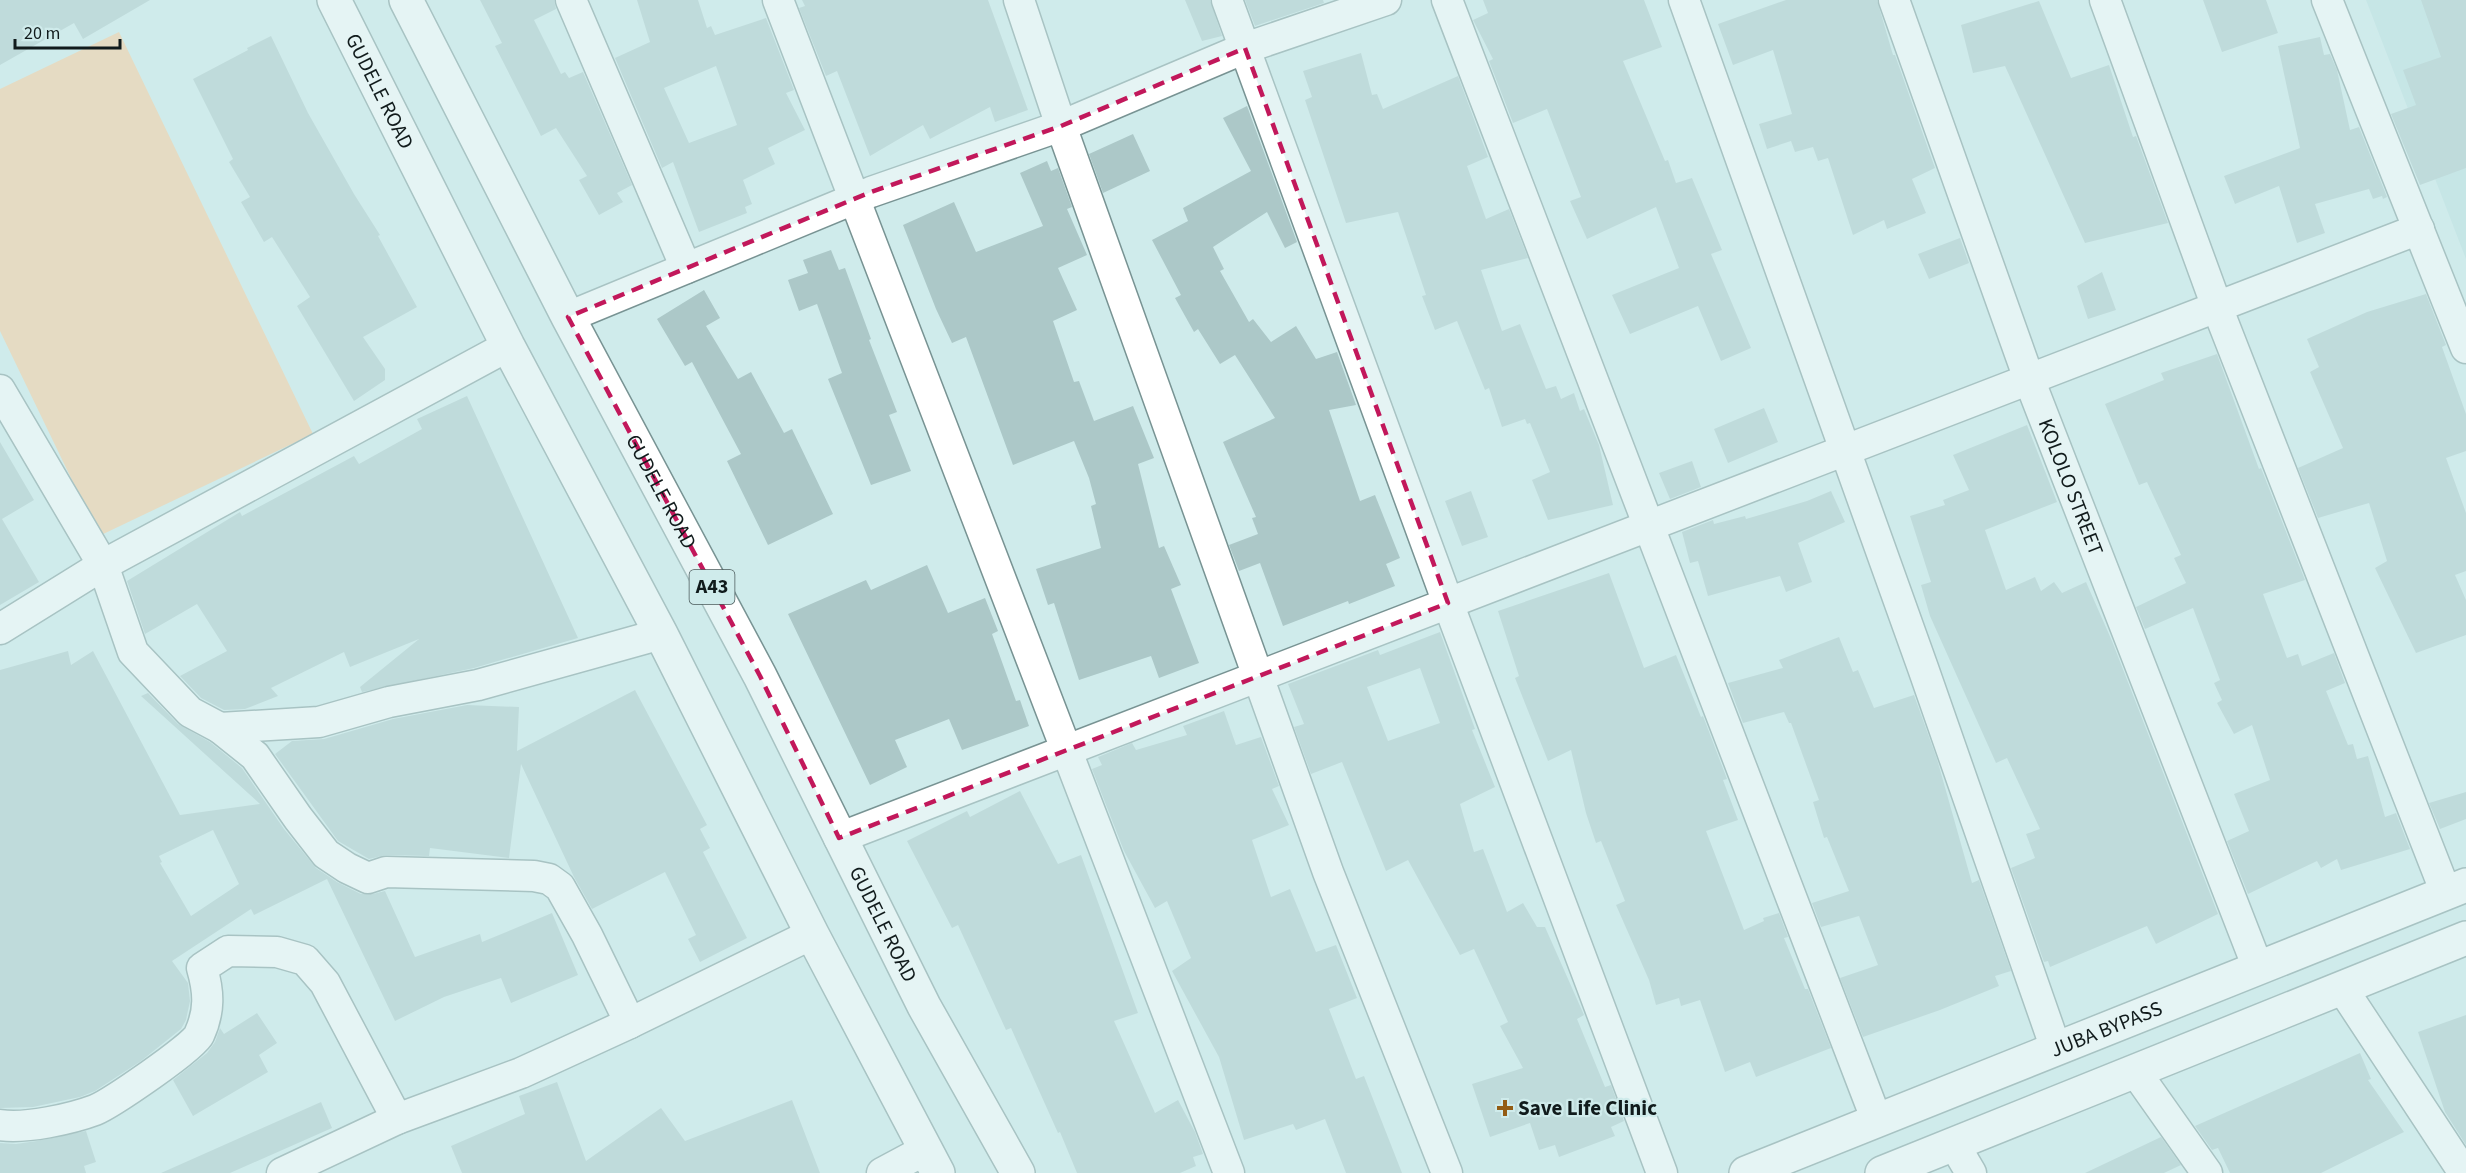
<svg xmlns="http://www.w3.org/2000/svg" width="2466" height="1173" font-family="'Source Sans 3',sans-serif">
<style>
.built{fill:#bbe0e1}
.green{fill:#fec892}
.building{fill:#acc8c8;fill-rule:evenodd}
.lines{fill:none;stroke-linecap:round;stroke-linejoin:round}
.street-casing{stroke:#789393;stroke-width:33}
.primary-casing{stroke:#789393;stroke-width:36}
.highway-casing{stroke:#789393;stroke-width:36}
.street{stroke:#fff;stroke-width:30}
.primary{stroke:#fff;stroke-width:33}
.highway{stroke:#fff;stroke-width:33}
.marked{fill:none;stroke:#c2185b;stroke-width:4.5;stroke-dasharray:12 8;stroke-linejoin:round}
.poi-dot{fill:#935c14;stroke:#cfebeb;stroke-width:2}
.labels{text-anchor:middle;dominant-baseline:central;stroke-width:4.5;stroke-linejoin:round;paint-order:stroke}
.shield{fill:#cfebeb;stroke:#4a595a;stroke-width:1.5}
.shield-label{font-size:20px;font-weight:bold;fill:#111b1c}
.street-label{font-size:21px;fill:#111b1c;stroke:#cfebeb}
.poi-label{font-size:21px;font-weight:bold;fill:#111b1c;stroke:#cfebeb;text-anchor:start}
</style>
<rect width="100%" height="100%" fill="#cfebeb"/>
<path class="built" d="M 2366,0 L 2466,0 L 2466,259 Z"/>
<path class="green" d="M 119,32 L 313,434 L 99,536 L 0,331 L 0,89 Z"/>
<path class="building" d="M 0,0 L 150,0 L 83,39 L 74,23 L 0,65 Z
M 480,0 L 554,0 L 556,9 L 534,20 L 561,74 L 565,72 L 569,78 L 583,72 L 632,185 L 617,193 L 623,202 L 599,215 L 579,180 L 587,176 L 556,128 L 541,136 L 495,46 L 502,43 Z
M 637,0 L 698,0 L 707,28 L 711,26 L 715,35 L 766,18 L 794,90 L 786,93 L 805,130 L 768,148 L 775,164 L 743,180 L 752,204 L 745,207 L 747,213 L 699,232 L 673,162 L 662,168 L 615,58 L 650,42 ZM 716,66 L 737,125 L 689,143 L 664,88 Z
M 802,0 L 988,0 L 1028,110 L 995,122 L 990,107 L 930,139 L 923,125 L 870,156 L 837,71 L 826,76 L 799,8 L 805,6 Z
M 1185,0 L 1210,0 L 1222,36 L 1202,41 Z
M 1245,0 L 1323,0 L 1324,3 L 1255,26 Z
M 1483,0 L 1644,0 L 1662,47 L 1623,61 L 1665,161 L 1668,160 L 1676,183 L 1692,178 L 1722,250 L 1711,254 L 1751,348 L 1721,361 L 1698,306 L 1630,334 L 1612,295 L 1679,268 L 1656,207 L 1587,239 L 1570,201 L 1581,197 L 1547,109 L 1513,123 L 1489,61 L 1493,59 L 1473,20 L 1488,13 Z
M 1786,0 L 1877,0 L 1893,55 L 1895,55 L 1935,168 L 1912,179 L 1926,213 L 1887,229 L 1884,220 L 1853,235 L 1828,158 L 1818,161 L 1813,147 L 1795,152 L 1791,141 L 1767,149 L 1759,124 L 1792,114 L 1773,50 L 1733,65 L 1718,24 Z
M 2203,0 L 2266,0 L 2278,33 L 2222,52 Z
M 2421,0 L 2466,0 L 2466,168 L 2420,185 L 2391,114 L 2416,105 L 2403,70 L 2441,57 Z
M 2039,1 L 2071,78 L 2109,65 L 2133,137 L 2136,136 L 2168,223 L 2085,243 L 2005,66 L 1973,73 L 1961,25 Z
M 271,36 L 308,113 L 354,194 L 380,235 L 378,236 L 417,307 L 363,337 L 385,369 L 385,380 L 354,401 L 297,306 L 310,297 L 272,237 L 264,242 L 241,202 L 250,197 L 229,162 L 233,159 L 193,79 L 248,50 L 247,48 Z
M 2320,37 L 2324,55 L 2330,54 L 2337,70 L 2350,130 L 2359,127 L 2387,197 L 2383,199 L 2382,196 L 2373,199 L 2369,189 L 2315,204 L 2325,233 L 2297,243 L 2279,186 L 2235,204 L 2224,176 L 2300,148 L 2278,46 Z
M 1361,53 L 1372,95 L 1377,94 L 1383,109 L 1458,76 L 1488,157 L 1467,166 L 1486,219 L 1509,209 L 1528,258 L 1481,270 L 1502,331 L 1520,324 L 1546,389 L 1556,386 L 1561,399 L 1574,393 L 1580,411 L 1584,409 L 1599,445 L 1613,505 L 1548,520 L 1532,480 L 1550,472 L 1530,423 L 1527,424 L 1525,419 L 1502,427 L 1489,388 L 1485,390 L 1457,321 L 1435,330 L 1422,296 L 1426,295 L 1398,212 L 1346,223 L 1305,100 L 1312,97 L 1303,71 Z
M 1247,106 L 1297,242 L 1285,248 L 1267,212 L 1213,247 L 1224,269 L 1220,271 L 1249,322 L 1253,319 L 1271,342 L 1296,326 L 1316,359 L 1337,352 L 1356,405 L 1329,410 L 1360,501 L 1375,495 L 1400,558 L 1386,564 L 1395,586 L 1349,604 L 1348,601 L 1283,626 L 1260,563 L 1239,571 L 1229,545 L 1258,534 L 1252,518 L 1256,517 L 1223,442 L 1275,418 L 1235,355 L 1220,364 L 1198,329 L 1194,332 L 1175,298 L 1181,295 L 1152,240 L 1188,221 L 1183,208 L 1251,171 L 1223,118 Z
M 1133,134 L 1150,171 L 1103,193 L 1089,154 Z
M 1047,161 L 1051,171 L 1058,168 L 1072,207 L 1067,209 L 1087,255 L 1058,268 L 1077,310 L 1053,321 L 1074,382 L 1079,381 L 1094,421 L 1133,406 L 1154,458 L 1138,464 L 1159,548 L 1164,546 L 1181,585 L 1171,589 L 1199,663 L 1159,678 L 1151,656 L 1079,680 L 1054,603 L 1048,605 L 1036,569 L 1101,548 L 1091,506 L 1096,504 L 1089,478 L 1074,441 L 1013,465 L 966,337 L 952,343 L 936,309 L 903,225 L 954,202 L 976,252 L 1043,226 L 1020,173 Z
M 1960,238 L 1969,263 L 1929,279 L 1918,254 Z
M 831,250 L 839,270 L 845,268 L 871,339 L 869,340 L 897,412 L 889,415 L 911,471 L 871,485 L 828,379 L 842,373 L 817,304 L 799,311 L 788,280 L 808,273 L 803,260 Z
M 2102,272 L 2116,310 L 2088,319 L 2077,286 Z
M 704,290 L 720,318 L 706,326 L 738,379 L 751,372 L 784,433 L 792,429 L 833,514 L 768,545 L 727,461 L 741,454 L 692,362 L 685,366 L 657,319 Z
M 2426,294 L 2446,345 L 2442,347 L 2466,414 L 2466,451 L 2446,458 L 2466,513 L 2466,571 L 2455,575 L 2466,600 L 2466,635 L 2416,653 L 2375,568 L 2387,561 L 2369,503 L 2318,518 L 2298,468 L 2343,448 L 2310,372 L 2319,367 L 2307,339 L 2367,312 Z
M 2217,354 L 2259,469 L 2261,468 L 2305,580 L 2263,594 L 2287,658 L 2298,654 L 2302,666 L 2334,653 L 2345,683 L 2326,691 L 2348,745 L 2353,744 L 2357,759 L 2368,756 L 2385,817 L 2396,813 L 2410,849 L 2341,870 L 2337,859 L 2321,868 L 2317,861 L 2248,894 L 2227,841 L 2249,831 L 2234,794 L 2270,780 L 2252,725 L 2234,734 L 2217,703 L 2222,700 L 2214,683 L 2220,680 L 2193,608 L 2145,629 L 2136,607 L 2186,583 L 2174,558 L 2181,555 L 2147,482 L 2139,485 L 2105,404 L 2164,380 L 2161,373 Z
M 467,396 L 578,638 L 474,668 L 362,692 L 360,687 L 419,639 L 350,667 L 344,652 L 271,688 L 278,696 L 245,709 L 224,710 L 201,698 L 180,676 L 227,651 L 197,604 L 145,634 L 127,581 L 240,512 L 242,516 L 354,456 L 359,464 L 422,429 L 417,419 Z
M 1764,408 L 1778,442 L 1728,463 L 1714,429 Z
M 2027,425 L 2057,502 L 1985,530 L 2006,590 L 2035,577 L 2041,591 L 2054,582 L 2062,593 L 2086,582 L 2112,641 L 2218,914 L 2156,944 L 2147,926 L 2050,967 L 2048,961 L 2044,962 L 2011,868 L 2035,858 L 2026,834 L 2040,829 L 2007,758 L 1996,763 L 1930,616 L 1921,585 L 1931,582 L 1910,516 L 1945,505 L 1943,500 L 1969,490 L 1953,455 Z
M 0,442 L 34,500 L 2,519 L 39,582 L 0,605 Z
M 1692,461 L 1701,487 L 1670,499 L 1659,473 Z
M 1471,491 L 1488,537 L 1462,546 L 1445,501 Z
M 1831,491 L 1845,522 L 1798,543 L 1812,582 L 1786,592 L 1780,576 L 1708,596 L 1698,561 L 1690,563 L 1682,532 L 1713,520 L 1714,524 L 1745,516 L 1746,519 L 1807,501 Z
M 927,565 L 948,613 L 985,598 L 998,631 L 992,634 L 1016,701 L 1020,700 L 1029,726 L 962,750 L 949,719 L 895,740 L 907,767 L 870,785 L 788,614 L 866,580 L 871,590 Z
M 1609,573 L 1644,668 L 1676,655 L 1701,717 L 1703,716 L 1727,779 L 1723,780 L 1738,820 L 1706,831 L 1744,930 L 1764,921 L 1763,918 L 1779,913 L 1788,937 L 1784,938 L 1805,989 L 1808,989 L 1831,1048 L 1756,1077 L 1750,1062 L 1725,1072 L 1700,1000 L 1681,1006 L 1679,998 L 1656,1005 L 1649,980 L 1616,905 L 1625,901 L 1601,841 L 1596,843 L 1586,813 L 1571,750 L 1548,761 L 1515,678 L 1519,676 L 1498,611 Z
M 1440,632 L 1475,729 L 1472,730 L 1495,787 L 1460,804 L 1474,852 L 1483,849 L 1507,912 L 1523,903 L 1537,927 L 1545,927 L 1584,1015 L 1577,1019 L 1605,1087 L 1611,1085 L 1624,1121 L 1611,1127 L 1615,1136 L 1559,1157 L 1555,1145 L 1539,1150 L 1530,1123 L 1490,1137 L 1472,1084 L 1523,1068 L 1500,1026 L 1508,1022 L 1474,949 L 1460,955 L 1408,860 L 1386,871 L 1342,762 L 1311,774 L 1294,727 L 1304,724 L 1288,684 L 1378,650 L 1380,655 ZM 1420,668 L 1440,723 L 1388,741 L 1367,687 Z
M 1839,637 L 1853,672 L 1858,670 L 1874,708 L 1914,695 L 1937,759 L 1972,883 L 1979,880 L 2011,971 L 1995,976 L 1999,986 L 1940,1010 L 1863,1037 L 1840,978 L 1878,965 L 1859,916 L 1821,927 L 1812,903 L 1849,891 L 1827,837 L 1824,838 L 1813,802 L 1819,800 L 1791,723 L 1789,723 L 1784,712 L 1743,723 L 1728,683 L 1783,668 L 1779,660 Z
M 68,651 L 71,665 L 93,651 L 180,815 L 260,804 L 141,696 L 148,693 L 178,724 L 210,742 L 242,768 L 284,829 L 316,868 L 337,882 L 361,894 L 373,894 L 385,891 L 415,957 L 480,934 L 482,942 L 552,913 L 578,975 L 511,1003 L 501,978 L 444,997 L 395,1021 L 327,879 L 254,915 L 251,909 L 172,961 L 188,983 L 190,1001 L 186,1020 L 181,1029 L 141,1061 L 95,1091 L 80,1097 L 33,1107 L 0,1108 L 0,670 ZM 213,830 L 239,884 L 191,916 L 160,863 L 162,862 L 159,856 Z
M 635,690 L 707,825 L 700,829 L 710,848 L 703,852 L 747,938 L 700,962 L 688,939 L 696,935 L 665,872 L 592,909 L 574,877 L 521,764 L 509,858 L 430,848 L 429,856 L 386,855 L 369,859 L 338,841 L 275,754 L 292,741 L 324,739 L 393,719 L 467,705 L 519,707 L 517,751 Z
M 1224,711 L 1236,745 L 1261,737 L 1279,786 L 1272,789 L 1289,825 L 1252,840 L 1271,897 L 1290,889 L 1316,952 L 1336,945 L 1357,998 L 1329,1009 L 1356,1079 L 1364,1076 L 1402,1173 L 1346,1173 L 1325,1119 L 1296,1130 L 1293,1124 L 1244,1140 L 1219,1057 L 1172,971 L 1191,958 L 1167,901 L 1155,908 L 1124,851 L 1092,769 L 1102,765 L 1098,757 L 1132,743 L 1136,750 L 1187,735 L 1183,726 Z
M 1020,791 L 1058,864 L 1081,855 L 1138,1013 L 1114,1021 L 1155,1113 L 1178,1100 L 1195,1132 L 1203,1154 L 1193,1157 L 1196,1166 L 1180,1173 L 1077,1173 L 1060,1132 L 1058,1133 L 1011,1028 L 1006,1030 L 958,925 L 952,928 L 907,841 L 967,811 L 970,817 Z
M 2466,792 L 2466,819 L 2440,829 L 2429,803 Z
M 257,1013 L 277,1043 L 259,1055 L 268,1072 L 193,1116 L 173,1080 L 207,1053 L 215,1042 L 220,1028 L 224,1034 Z
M 2466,1015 L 2466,1145 L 2445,1112 L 2418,1032 Z
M 2360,1053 L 2371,1079 L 2368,1080 L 2404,1132 L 2321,1173 L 2230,1173 L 2218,1148 L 2212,1150 L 2195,1126 Z
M 557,1082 L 586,1161 L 661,1108 L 685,1141 L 792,1100 L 820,1173 L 462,1173 L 451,1146 L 525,1114 L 519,1096 Z
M 321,1102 L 332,1128 L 230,1173 L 161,1173 Z
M 86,1131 L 96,1162 L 84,1166 L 86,1173 L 0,1173 L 0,1143 L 16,1144 L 37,1141 Z
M 2161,1137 L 2181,1165 L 2164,1173 L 2085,1173 Z"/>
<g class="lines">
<g class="street-casing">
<g id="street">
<path d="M 571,0 L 686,268"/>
<path d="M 778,0 L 1229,1173"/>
<path d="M 1019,0 L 1061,126 L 1328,872 L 1447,1173"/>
<path d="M 1227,0 L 1448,603 L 1662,1173"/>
<path d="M 1447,0 L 1877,1121"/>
<path d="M 1684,0 L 1923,668 L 2056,1049"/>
<path id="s1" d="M 1894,0 L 2029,379 L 2258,968"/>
<path d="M 2105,0 L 2217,307 L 2446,893"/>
<path d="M 2327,0 L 2466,348"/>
<path d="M 568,317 L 871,192 L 1061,126 L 1245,48 L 1386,0"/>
<path d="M 0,390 L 103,565 L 133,652 L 190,712 L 220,728 L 255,756 L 298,818 L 326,854 L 347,868 L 368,878 L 386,872 L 534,876 L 549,879 L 560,887 L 587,935 L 630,1023"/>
<path d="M 0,629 L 103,565 L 508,346"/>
<path d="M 220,728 L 319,722 L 389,702 L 478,685 L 661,634"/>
<path d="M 839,838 L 2419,229"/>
<path d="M 2342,988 L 2464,1173"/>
<path d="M 2135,1071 L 2207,1173"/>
<path d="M 0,1125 C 25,1129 71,1119 95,1110 C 110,1104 194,1047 199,1035 C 210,1011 209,992 202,968 L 228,951 L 277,952 L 305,960 L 325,983 L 397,1119"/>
<path d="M 1954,1144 L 1971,1173"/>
<path d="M 282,1173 L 397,1119 L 521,1073 L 630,1023 L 812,934"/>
<path d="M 882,1173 L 925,1150"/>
</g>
</g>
<g class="primary-casing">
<g id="primary">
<path id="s2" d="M 1746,1173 L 2466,885"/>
<path d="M 1882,1173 L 2466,938"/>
</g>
</g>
<g class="highway-casing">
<g id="highway">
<path id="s3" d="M 334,0 L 508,346 L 661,634 L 812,934 L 938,1173"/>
<path id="s4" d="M 406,0 L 568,317 L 760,676 L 924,1006 L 1018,1173"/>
</g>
</g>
<use href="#street" class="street"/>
<use href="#primary" class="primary"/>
<use href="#highway" class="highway"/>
</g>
<path d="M0 0H2466V1173H0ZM 1245,48 L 1448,603 L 839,838 L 760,676 L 568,317 L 871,192 L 1061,126 Z" fill="#cfebeb" fill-opacity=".55" fill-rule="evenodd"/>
<path class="marked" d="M 1245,48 L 1448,603 L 839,838 L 760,676 L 568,317 L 871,192 L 1061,126 Z"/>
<path class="poi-dot" d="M1502 1099h6v6h6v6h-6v6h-6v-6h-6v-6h6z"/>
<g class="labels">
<rect class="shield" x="689.5" y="570" width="45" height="34" rx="4.5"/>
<g class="shield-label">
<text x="712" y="587">A43</text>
</g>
<g class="street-label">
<text stroke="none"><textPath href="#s3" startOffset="102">GUDELE ROAD</textPath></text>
<text stroke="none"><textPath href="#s1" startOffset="518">KOLOLO STREET</textPath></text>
<text stroke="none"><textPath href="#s4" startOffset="554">GUDELE ROAD</textPath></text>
<text stroke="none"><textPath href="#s4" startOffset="1040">GUDELE ROAD</textPath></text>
<text stroke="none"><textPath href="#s2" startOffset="388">JUBA BYPASS</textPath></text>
</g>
<g class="poi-label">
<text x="1518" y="1108">Save Life Clinic</text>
</g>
</g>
<path d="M15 39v9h105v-9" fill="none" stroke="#111b1c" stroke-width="3"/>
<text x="24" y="39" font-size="18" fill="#111b1c" stroke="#cfebeb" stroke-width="4.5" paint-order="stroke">20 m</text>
</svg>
